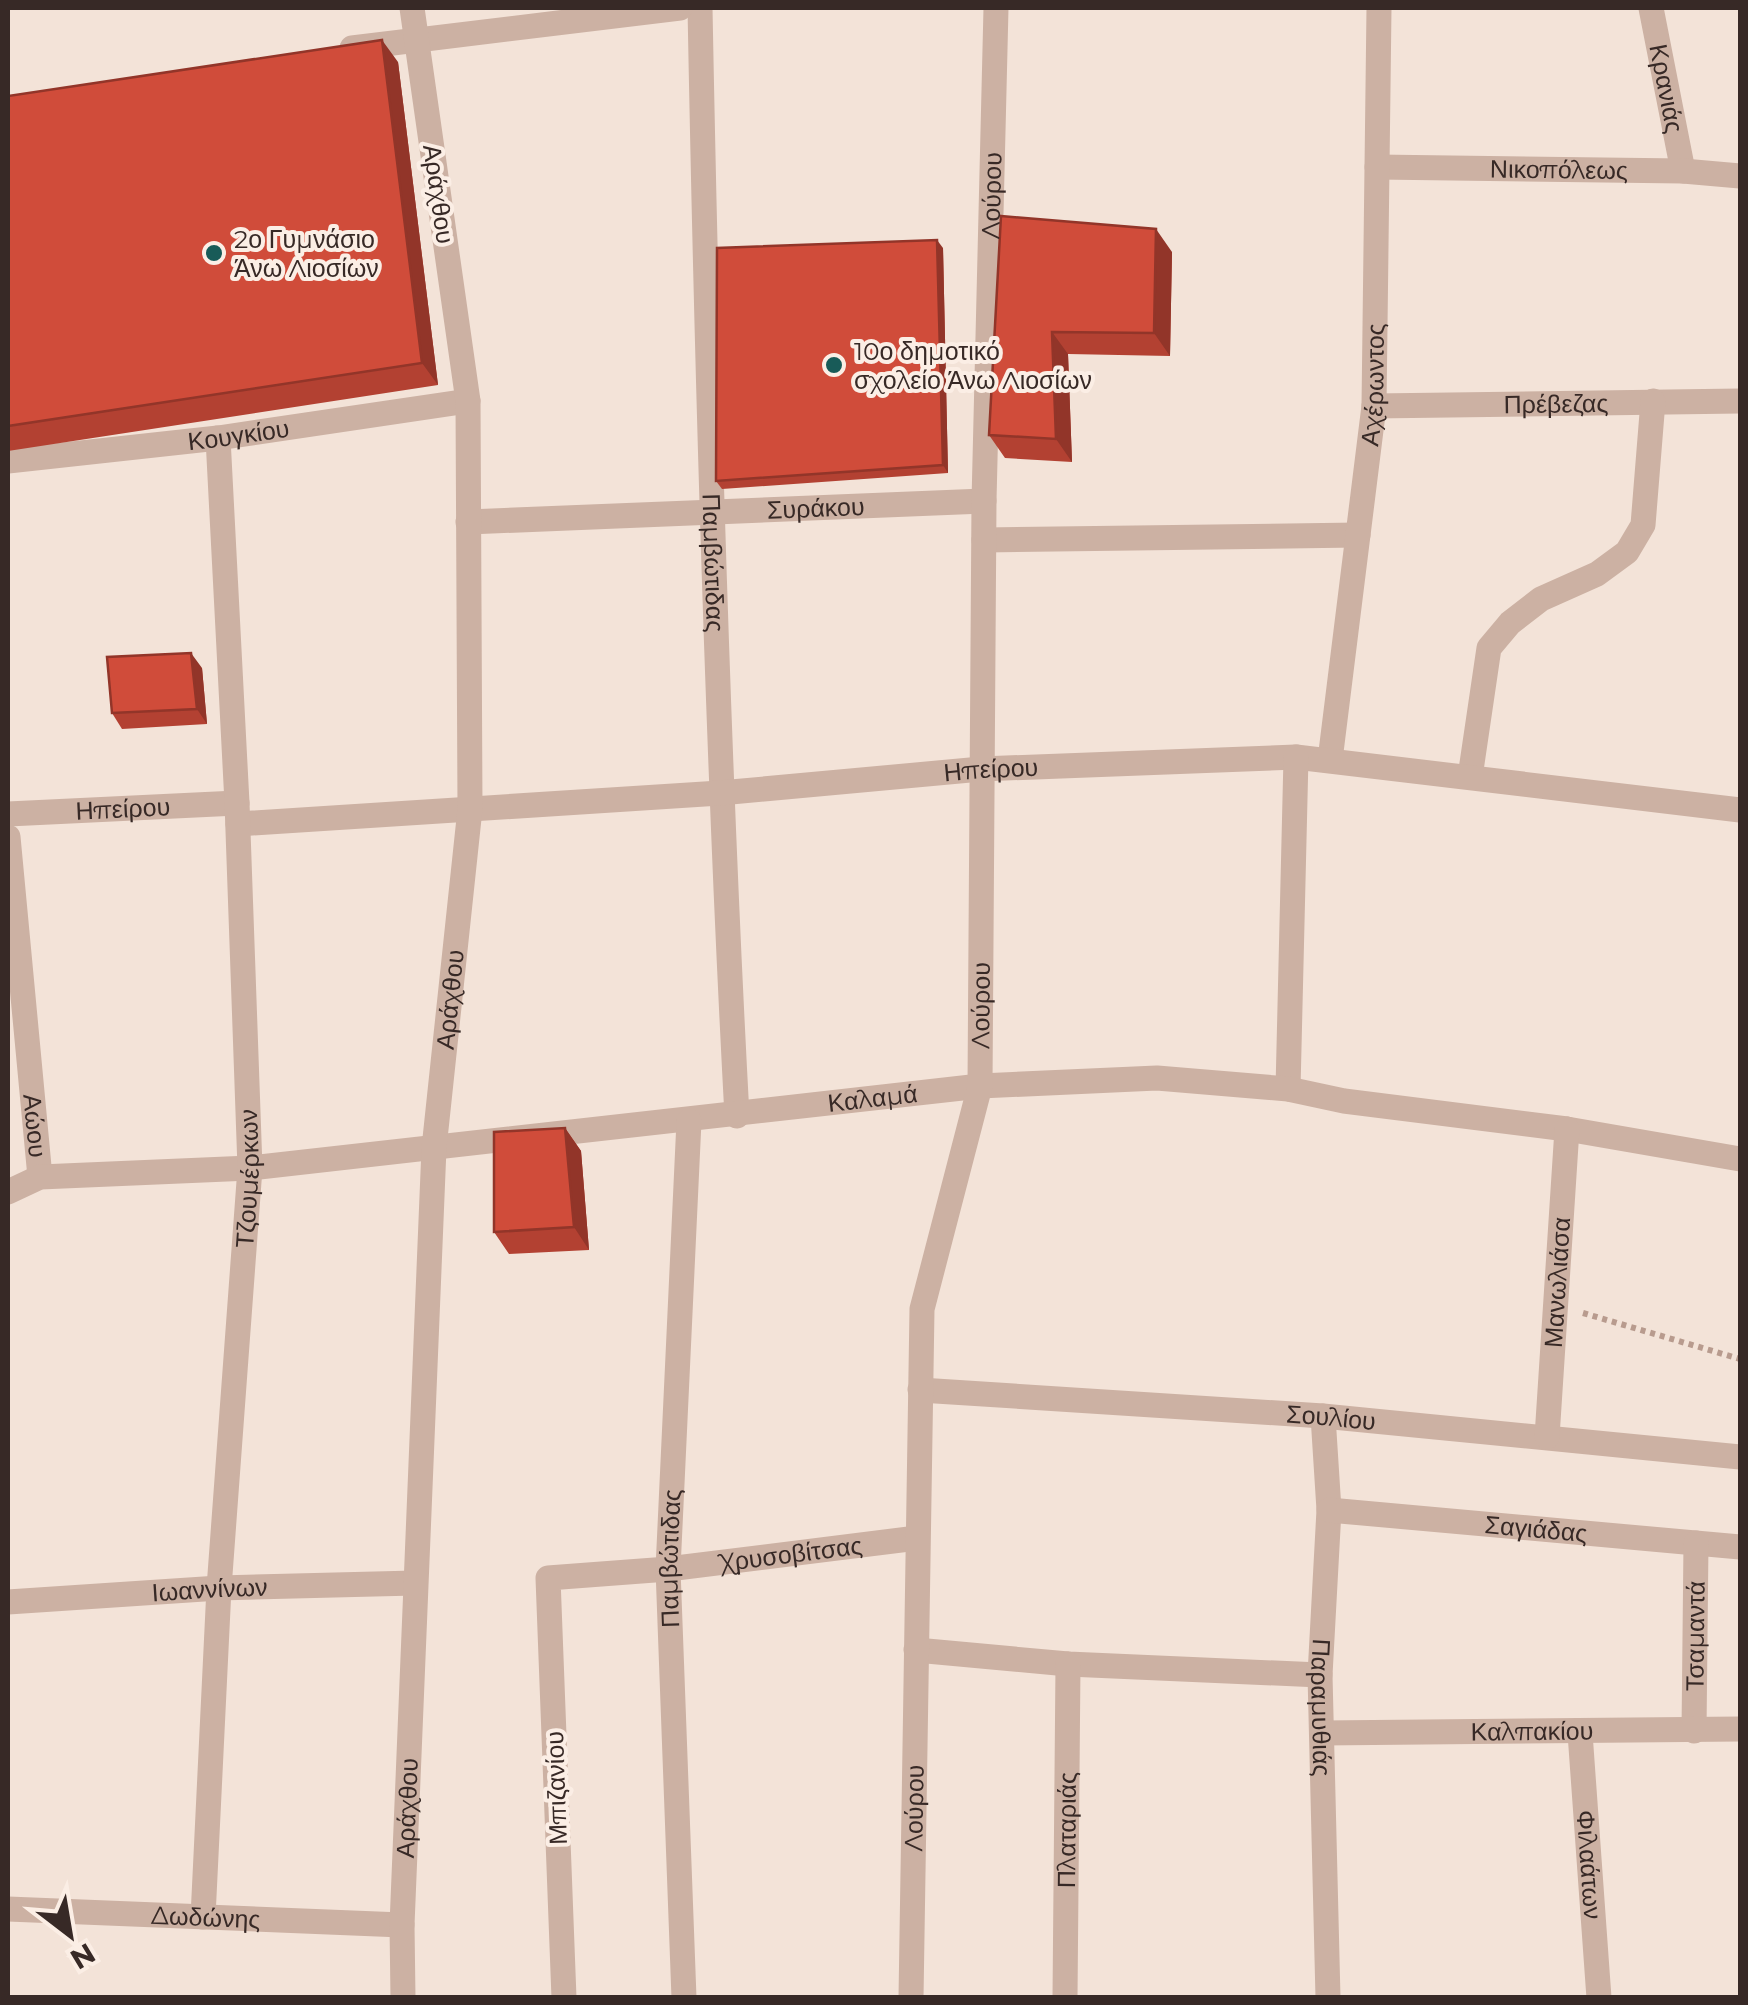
<svg xmlns="http://www.w3.org/2000/svg" width="1748" height="2005" font-family="Montserrat,sans-serif">
<style>
.lines{fill:none;stroke-linecap:round;stroke-linejoin:round}
.path{stroke:#b89b8e;stroke-width:6;stroke-dasharray:5 5;stroke-linecap:butt}
.minor{stroke:#ccb1a3;stroke-width:25}
.wall{fill:#b34132}
.shaded-wall{fill:#923529}
.building{fill:#d04c3a;stroke:#923529;stroke-width:2.5}
.poi-dot{fill:#185b58;stroke:#fbeee5;stroke-width:4}
.labels{text-anchor:middle;dominant-baseline:central;stroke-width:8;stroke-linejoin:round;paint-order:stroke}
.street-label{font-size:25px;fill:#372926;stroke:#fbeee5}
.poi-label{font-size:25px;fill:#372926;stroke:#fbeee5;text-anchor:start}
</style>
<rect width="100%" height="100%" fill="#f3e3d8"/>
<g class="lines">
<path class="path" d="M 1583,1313 L 1740,1359"/>
<g class="minor">
<path id="s1" d="M 700,8 C 707,377 717,746 737,1116"/>
<path id="s2" d="M 1651,8 L 1683,171"/>
<path d="M 352,48 L 680,8"/>
<path id="s3" d="M 1377,167 L 1683,171 L 1740,176"/>
<path id="s4" d="M 1374,406 L 1740,401"/>
<path id="s5" d="M 8,461 L 218,438 L 468,401"/>
<path id="s6" d="M 468,522 L 984,501"/>
<path d="M 984,540 L 1358,535"/>
<path id="s7" d="M 1330,760 L 1374,406 L 1379,8"/>
<path d="M 1470,777 L 1489,648 L 1510,623 L 1541,599 L 1597,574 L 1627,552 L 1643,525 L 1653,401"/>
<path id="s8" d="M 8,814 L 237,803"/>
<path id="s9" d="M 238,824 L 720,793 L 981,769 L 1296,757 L 1740,810"/>
<path id="s10" d="M 8,837 L 40,1177"/>
<path d="M 1288,1089 L 1296,757"/>
<path id="s11" d="M 8,1192 L 40,1177 L 250,1168 L 980,1086 L 1157,1078 L 1288,1089 L 1344,1101 L 1567,1129 L 1740,1159"/>
<path id="s12" d="M 920,1390 L 1323,1416 L 1740,1457"/>
<path id="s13" d="M 1323,1416 L 1329,1510 L 1320,1675 L 1328,1998"/>
<path id="s14" d="M 1547,1437 L 1567,1129"/>
<path id="s15" d="M 1329,1510 L 1740,1547"/>
<path id="s16" d="M 8,1602 L 219,1588 L 415,1583"/>
<path d="M 916,1650 L 1068,1664 L 1320,1675"/>
<path id="s17" d="M 1694,1731 L 1696,1543"/>
<path id="s18" d="M 1322,1733 L 1740,1729"/>
<path id="s19" d="M 1580,1733 L 1599,1998"/>
<path id="s20" d="M 8,1909 L 402,1925"/>
<path id="s21" d="M 203,1917 L 219,1588 L 250,1168 L 237,803 L 218,438"/>
<path id="s22" d="M 403,1998 L 402,1925 L 434,1148 L 470,809 L 468,401 L 412,8"/>
<path id="s23" d="M 564,1998 L 548,1578 L 668,1569 L 917,1538"/>
<path id="s24" d="M 684,1998 L 668,1569 L 689,1121"/>
<path id="s25" d="M 911,1998 L 922,1309 L 980,1086 L 984,501 L 996,8"/>
<path id="s26" d="M 1065,1998 L 1068,1664"/>
</g>
</g>
<path class="wall" d="M 398,62 L 438,385 L 8,451 L 8,96 Z
M 1001,216 L 1172,252 L 1170,356 L 1068,354 L 1072,462 L 1005,458 L 989,435 Z
M 943,248 L 948,473 L 722,489 L 716,481 Z
M 202,668 L 207,724 L 122,729 L 112,713 Z
M 565,1128 L 581,1151 L 589,1250 L 509,1254 L 494,1232 Z"/>
<path class="shaded-wall" d="M 382,40 L 398,62 L 438,385 L 422,363 Z
M 1156,229 L 1172,252 L 1170,356 L 1154,333 Z
M 937,240 L 943,248 L 948,473 L 943,465 Z
M 1052,332 L 1068,354 L 1072,462 L 1056,439 Z
M 191,653 L 202,668 L 207,724 L 197,709 Z
M 565,1128 L 581,1151 L 589,1250 L 574,1227 Z"/>
<path class="building" d="M 382,40 L 422,363 L 8,426 L 8,96 Z
M 1001,216 L 1156,229 L 1154,333 L 1052,332 L 1056,439 L 989,435 Z
M 937,240 L 943,465 L 716,481 L 717,248 Z
M 191,653 L 197,709 L 112,713 L 107,657 Z
M 565,1128 L 574,1227 L 494,1232 L 494,1132 Z"/>
<g class="poi-dot">
<circle cx="214" cy="253" r="10"/>
<circle cx="834" cy="365" r="10"/>
</g>
<g class="labels">
<g class="street-label">
<text stroke="none"><textPath href="#s2" startOffset="82">Κρανιάς</textPath></text>
<text stroke="none"><textPath href="#s3" startOffset="182">Νικοπόλεως</textPath></text>
<text transform="translate(439 194) rotate(82)">Αράχθου</text>
<text stroke="none"><textPath href="#s25" startOffset="1810">Λούρου</textPath></text>
<text stroke="none"><textPath href="#s7" startOffset="378">Αχέρωντος</textPath></text>
<text stroke="none"><textPath href="#s4" startOffset="182">Πρέβεζας</textPath></text>
<text stroke="none"><textPath href="#s5" startOffset="232">Κουγκίου</textPath></text>
<text stroke="none"><textPath href="#s6" startOffset="348">Συράκου</textPath></text>
<text stroke="none"><textPath href="#s1" startOffset="555">Παμβώτιδας</textPath></text>
<text stroke="none"><textPath href="#s9" startOffset="755">Ηπείρου</textPath></text>
<text stroke="none"><textPath href="#s8" startOffset="115">Ηπείρου</textPath></text>
<text stroke="none"><textPath href="#s22" startOffset="1000">Αράχθου</textPath></text>
<text stroke="none"><textPath href="#s25" startOffset="1000">Λούρου</textPath></text>
<text stroke="none"><textPath href="#s11" startOffset="872">Καλαμά</textPath></text>
<text stroke="none"><textPath href="#s10" startOffset="290">Αώου</textPath></text>
<text stroke="none"><textPath href="#s21" startOffset="740">Τζουμέρκων</textPath></text>
<text stroke="none"><textPath href="#s14" startOffset="155">Μανωλιάσα</textPath></text>
<text stroke="none"><textPath href="#s12" startOffset="412">Σουλίου</textPath></text>
<text stroke="none"><textPath href="#s15" startOffset="208">Σαγιάδας</textPath></text>
<text stroke="none"><textPath href="#s23" startOffset="665">Χρυσοβίτσας</textPath></text>
<text stroke="none"><textPath href="#s24" startOffset="440">Παμβώτιδας</textPath></text>
<text stroke="none"><textPath href="#s16" startOffset="202">Ιωαννίνων</textPath></text>
<text stroke="none"><textPath href="#s17" startOffset="95">Τσαμαντά</textPath></text>
<text stroke="none"><textPath href="#s13" startOffset="292">Παραμυθιάς</textPath></text>
<text stroke="none"><textPath href="#s18" startOffset="210">Καλπακίου</textPath></text>
<text transform="translate(556 1788) rotate(-92)">Μπιζανίου</text>
<text stroke="none"><textPath href="#s22" startOffset="190">Αράχθου</textPath></text>
<text stroke="none"><textPath href="#s25" startOffset="190">Λούρου</textPath></text>
<text stroke="none"><textPath href="#s26" startOffset="168">Πλαταριάς</textPath></text>
<text stroke="none"><textPath href="#s19" startOffset="132">Φιλαάτων</textPath></text>
<text stroke="none"><textPath href="#s20" startOffset="198">Δωδώνης</textPath></text>
</g>
<g class="poi-label">
<text x="234" y="239">2ο Γυμνάσιο<tspan x="234" dy="29">Άνω Λιοσίων</tspan></text>
<text x="854" y="351">10ο δημοτικό<tspan x="854" dy="29">σχολείο Άνω Λιοσίων</tspan></text>
</g>
</g>
<rect width="1748" height="2005" fill="none" stroke="#372926" stroke-width="20"/>
<g transform="translate(70 1935) rotate(149)" stroke="#fbeee5" stroke-width="8" paint-order="stroke">
<path d="M0-8L18 38L0 25L-18 38Z" fill="#372926"/>
<text y="-15" font-size="28" font-weight="bold" text-anchor="middle" fill="#372926">N</text>
</g>
</svg>
